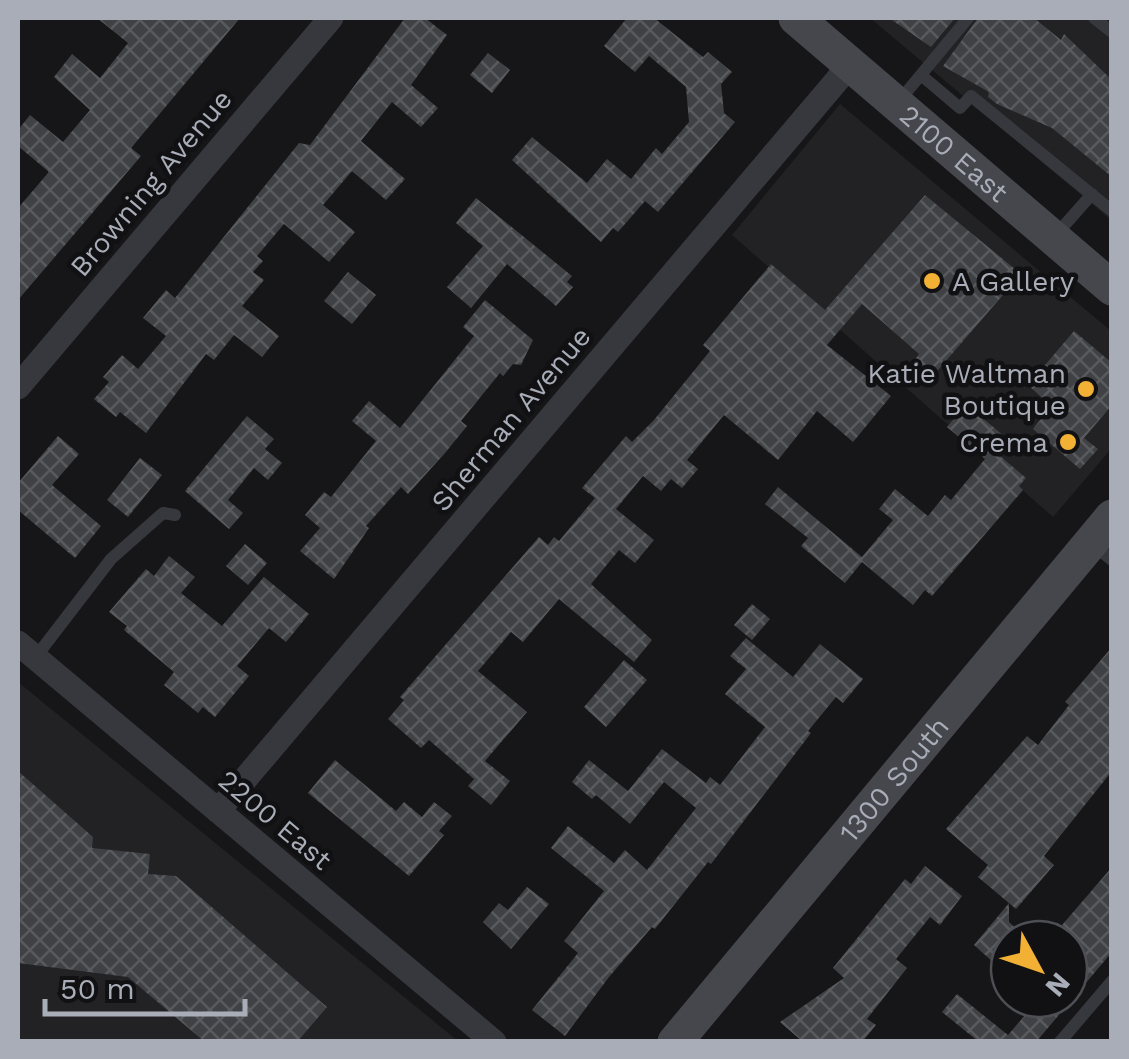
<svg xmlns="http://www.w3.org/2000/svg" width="1129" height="1059" font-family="'Work Sans',sans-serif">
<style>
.built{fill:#222225}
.building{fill:url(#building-cross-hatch)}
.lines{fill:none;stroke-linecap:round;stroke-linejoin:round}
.lane{stroke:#37383d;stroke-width:12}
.street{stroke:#37383d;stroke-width:25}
.secondary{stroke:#45474d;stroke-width:35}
.poi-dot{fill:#f2b134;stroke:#111113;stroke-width:4}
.labels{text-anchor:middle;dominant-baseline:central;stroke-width:9;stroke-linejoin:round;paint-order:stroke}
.street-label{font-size:28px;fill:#a8adb8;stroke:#111113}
.poi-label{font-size:28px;fill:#a8adb8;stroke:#111113;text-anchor:end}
</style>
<defs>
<pattern id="building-cross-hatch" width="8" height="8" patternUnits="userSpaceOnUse" patternTransform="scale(2.5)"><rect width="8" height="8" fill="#404145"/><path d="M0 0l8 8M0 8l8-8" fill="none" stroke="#595a5e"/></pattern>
</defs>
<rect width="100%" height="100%" fill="#161618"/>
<path class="built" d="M 870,18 L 1111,18 L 1111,220 Z
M 840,104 L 1111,331 L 1111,449 L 1053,517 L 732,235 Z
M 18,682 L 458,1041 L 18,1041 Z"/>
<path class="building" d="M 97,18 L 240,18 L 131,148 L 141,156 L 18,300 L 18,208 L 49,172 L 18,146 L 18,130 L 30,115 L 63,142 L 90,110 L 54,77 L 72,54 L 100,78 L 128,43 Z
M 405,18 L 425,18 L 447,35 L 411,85 L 438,108 L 421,127 L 392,102 L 361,141 L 405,179 L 386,200 L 352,171 L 323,205 L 355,232 L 329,262 L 284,224 L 257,256 L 263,261 L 253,272 L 264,280 L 242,306 L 279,336 L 262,357 L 234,335 L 214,360 L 206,354 L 146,433 L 120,412 L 116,417 L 94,399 L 109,382 L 103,377 L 122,355 L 138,369 L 166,336 L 143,318 L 166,290 L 175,298 L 299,143 L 310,145 Z
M 627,18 L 654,18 L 703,57 L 708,52 L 732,72 L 721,84 L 724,113 L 735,122 L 658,212 L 645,201 L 618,232 L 613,228 L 601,242 L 512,160 L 532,137 L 587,183 L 607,159 L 631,179 L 656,148 L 662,154 L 689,122 L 686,87 L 649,56 L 635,72 L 604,46 Z
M 889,18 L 955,18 L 931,47 Z
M 978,18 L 1034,18 L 1061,40 L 1064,34 L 1112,80 L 1112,177 L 1052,128 L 997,104 L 988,97 L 989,92 L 943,66 Z
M 488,53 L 510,70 L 492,93 L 470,75 Z
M 925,195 L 1021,274 L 932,377 L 914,361 L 919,354 L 862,304 L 827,345 L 891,396 L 853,442 L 817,411 L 778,460 L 724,415 L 687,460 L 698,469 L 682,488 L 671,479 L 661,491 L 643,476 L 616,509 L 654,540 L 635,563 L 619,550 L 591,584 L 652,640 L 634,662 L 559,599 L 523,642 L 511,632 L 478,671 L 527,712 L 485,761 L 510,781 L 491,805 L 468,786 L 474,779 L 429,740 L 421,748 L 388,719 L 404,700 L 400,697 L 539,537 L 548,545 L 554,537 L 559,541 L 595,498 L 582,488 L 626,436 L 632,442 L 654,420 L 710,351 L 703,345 L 771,264 L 825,310 Z
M 476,198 L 572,276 L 567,282 L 573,287 L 556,306 L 507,264 L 471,308 L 447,287 L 483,246 L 456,223 Z
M 348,272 L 376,295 L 352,324 L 324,301 Z
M 485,300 L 533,340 L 521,365 L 513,364 L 503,376 L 500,373 L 461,421 L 467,426 L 445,453 L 408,494 L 401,487 L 366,526 L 369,528 L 334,579 L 300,551 L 320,528 L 305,515 L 324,492 L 331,497 L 376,441 L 352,421 L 369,401 L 400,428 L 474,336 L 463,327 Z
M 1074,331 L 1112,363 L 1112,405 L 1084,438 L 1098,449 L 1080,469 L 1033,429 L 1051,406 L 1028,385 Z
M 966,404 L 1011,442 L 1000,456 L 1026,478 L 1019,486 L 1023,490 L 932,596 L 925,590 L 913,605 L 862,562 L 845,583 L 801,546 L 808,538 L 765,504 L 778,487 L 862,557 L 893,520 L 879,509 L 895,489 L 928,516 L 945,495 L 951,500 L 985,459 L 947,427 Z
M 247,416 L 274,439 L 265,449 L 282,463 L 268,480 L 254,468 L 228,500 L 243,513 L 229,529 L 185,491 Z
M 58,436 L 79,454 L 52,485 L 101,526 L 75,558 L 18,510 L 18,483 Z
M 140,458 L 162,475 L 128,517 L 107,500 Z
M 245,544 L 267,563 L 248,585 L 226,566 Z
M 169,556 L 195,577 L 181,593 L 222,626 L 264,577 L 309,614 L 286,642 L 269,628 L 237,666 L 249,676 L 215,717 L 203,707 L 198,713 L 164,685 L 174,672 L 124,630 L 127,626 L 109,612 L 146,569 L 154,576 Z
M 752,604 L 770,619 L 752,640 L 734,625 Z
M 746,638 L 793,677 L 820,644 L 863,679 L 843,703 L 836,697 L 808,731 L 811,733 L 711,864 L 708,862 L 655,929 L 652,927 L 609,977 L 565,1036 L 532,1010 L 578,953 L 564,941 L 604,891 L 551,848 L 568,826 L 614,863 L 625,850 L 647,870 L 696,808 L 664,782 L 630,824 L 596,795 L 592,799 L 572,782 L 589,760 L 628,791 L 662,749 L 706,783 L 710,777 L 720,785 L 765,727 L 725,694 L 746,669 L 730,656 Z
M 1112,647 L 1112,771 L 1044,856 L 1054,865 L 1016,909 L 978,877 L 988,865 L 946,829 L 1027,736 L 1038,745 L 1069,705 L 1065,702 Z
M 624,660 L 647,680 L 606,727 L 584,707 Z
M 335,760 L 396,811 L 404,802 L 422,817 L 434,802 L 452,816 L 439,831 L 444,835 L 409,876 L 308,793 Z
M 18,771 L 93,837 L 92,848 L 150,854 L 148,874 L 176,876 L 327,1007 L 297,1042 L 205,1042 L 128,977 L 18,963 Z
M 925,866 L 962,896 L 940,925 L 930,917 L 896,959 L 907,968 L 867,1019 L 876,1025 L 862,1042 L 803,1042 L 780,1022 L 844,978 L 833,968 L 905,879 L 911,884 Z
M 1112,867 L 1112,952 L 1036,1042 L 979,1042 L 942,1012 L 957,994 L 1008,1035 L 1039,999 L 1069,999 L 1069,939 L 1050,939 Z
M 527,887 L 549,904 L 511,949 L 483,922 L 499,903 L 508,910 Z
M 1009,903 L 1009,922 L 1027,939 L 1009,939 L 994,963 L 974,945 Z"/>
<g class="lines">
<path class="lane" d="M 1094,18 L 1112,32
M 921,75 L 960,108 L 971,96 L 1112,211
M 900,100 L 968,18
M 1054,237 L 1092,194
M 1092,544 L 1112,560
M 35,658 L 111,559 L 163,513 L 175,515
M 1060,1042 L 1112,981"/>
<path class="street" d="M 18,387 L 331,18
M 18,643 L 494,1042
M 218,811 L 850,65"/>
<g class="secondary">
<path id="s1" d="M 796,18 L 1112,288"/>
<path id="s2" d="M 675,1042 L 1112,517"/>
</g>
</g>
<g class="poi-dot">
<circle cx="932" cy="281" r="10"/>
<circle cx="1086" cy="389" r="10"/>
<circle cx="1068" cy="442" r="10"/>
</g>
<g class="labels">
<g class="street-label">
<text stroke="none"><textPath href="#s1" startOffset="208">2100 East</textPath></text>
<text transform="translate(151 183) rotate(-50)">Browning Avenue</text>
<text transform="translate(511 419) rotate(-50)">Sherman Avenue</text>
<text stroke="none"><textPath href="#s2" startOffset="342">1300 South</textPath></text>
<text transform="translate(275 820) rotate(40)">2200 East</text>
</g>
<g class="poi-label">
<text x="952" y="281" text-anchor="start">A Gallery</text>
<text x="1066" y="373">Katie Waltman<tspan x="1066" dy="32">Boutique</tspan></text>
<text x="1048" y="442">Crema</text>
</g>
</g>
<rect width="1129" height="1059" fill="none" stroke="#a8adb8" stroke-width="40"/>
<g transform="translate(1039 969) rotate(130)"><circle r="48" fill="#111113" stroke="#4d4f55" stroke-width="2.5"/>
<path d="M0-8L18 38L0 25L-18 38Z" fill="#f2b134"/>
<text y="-15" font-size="28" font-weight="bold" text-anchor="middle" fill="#a8adb8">N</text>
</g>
<path d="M45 999v15h200v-15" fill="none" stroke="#a8adb8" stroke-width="5"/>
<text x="60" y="999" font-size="30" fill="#a8adb8" stroke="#111113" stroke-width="8" paint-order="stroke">50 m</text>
</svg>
